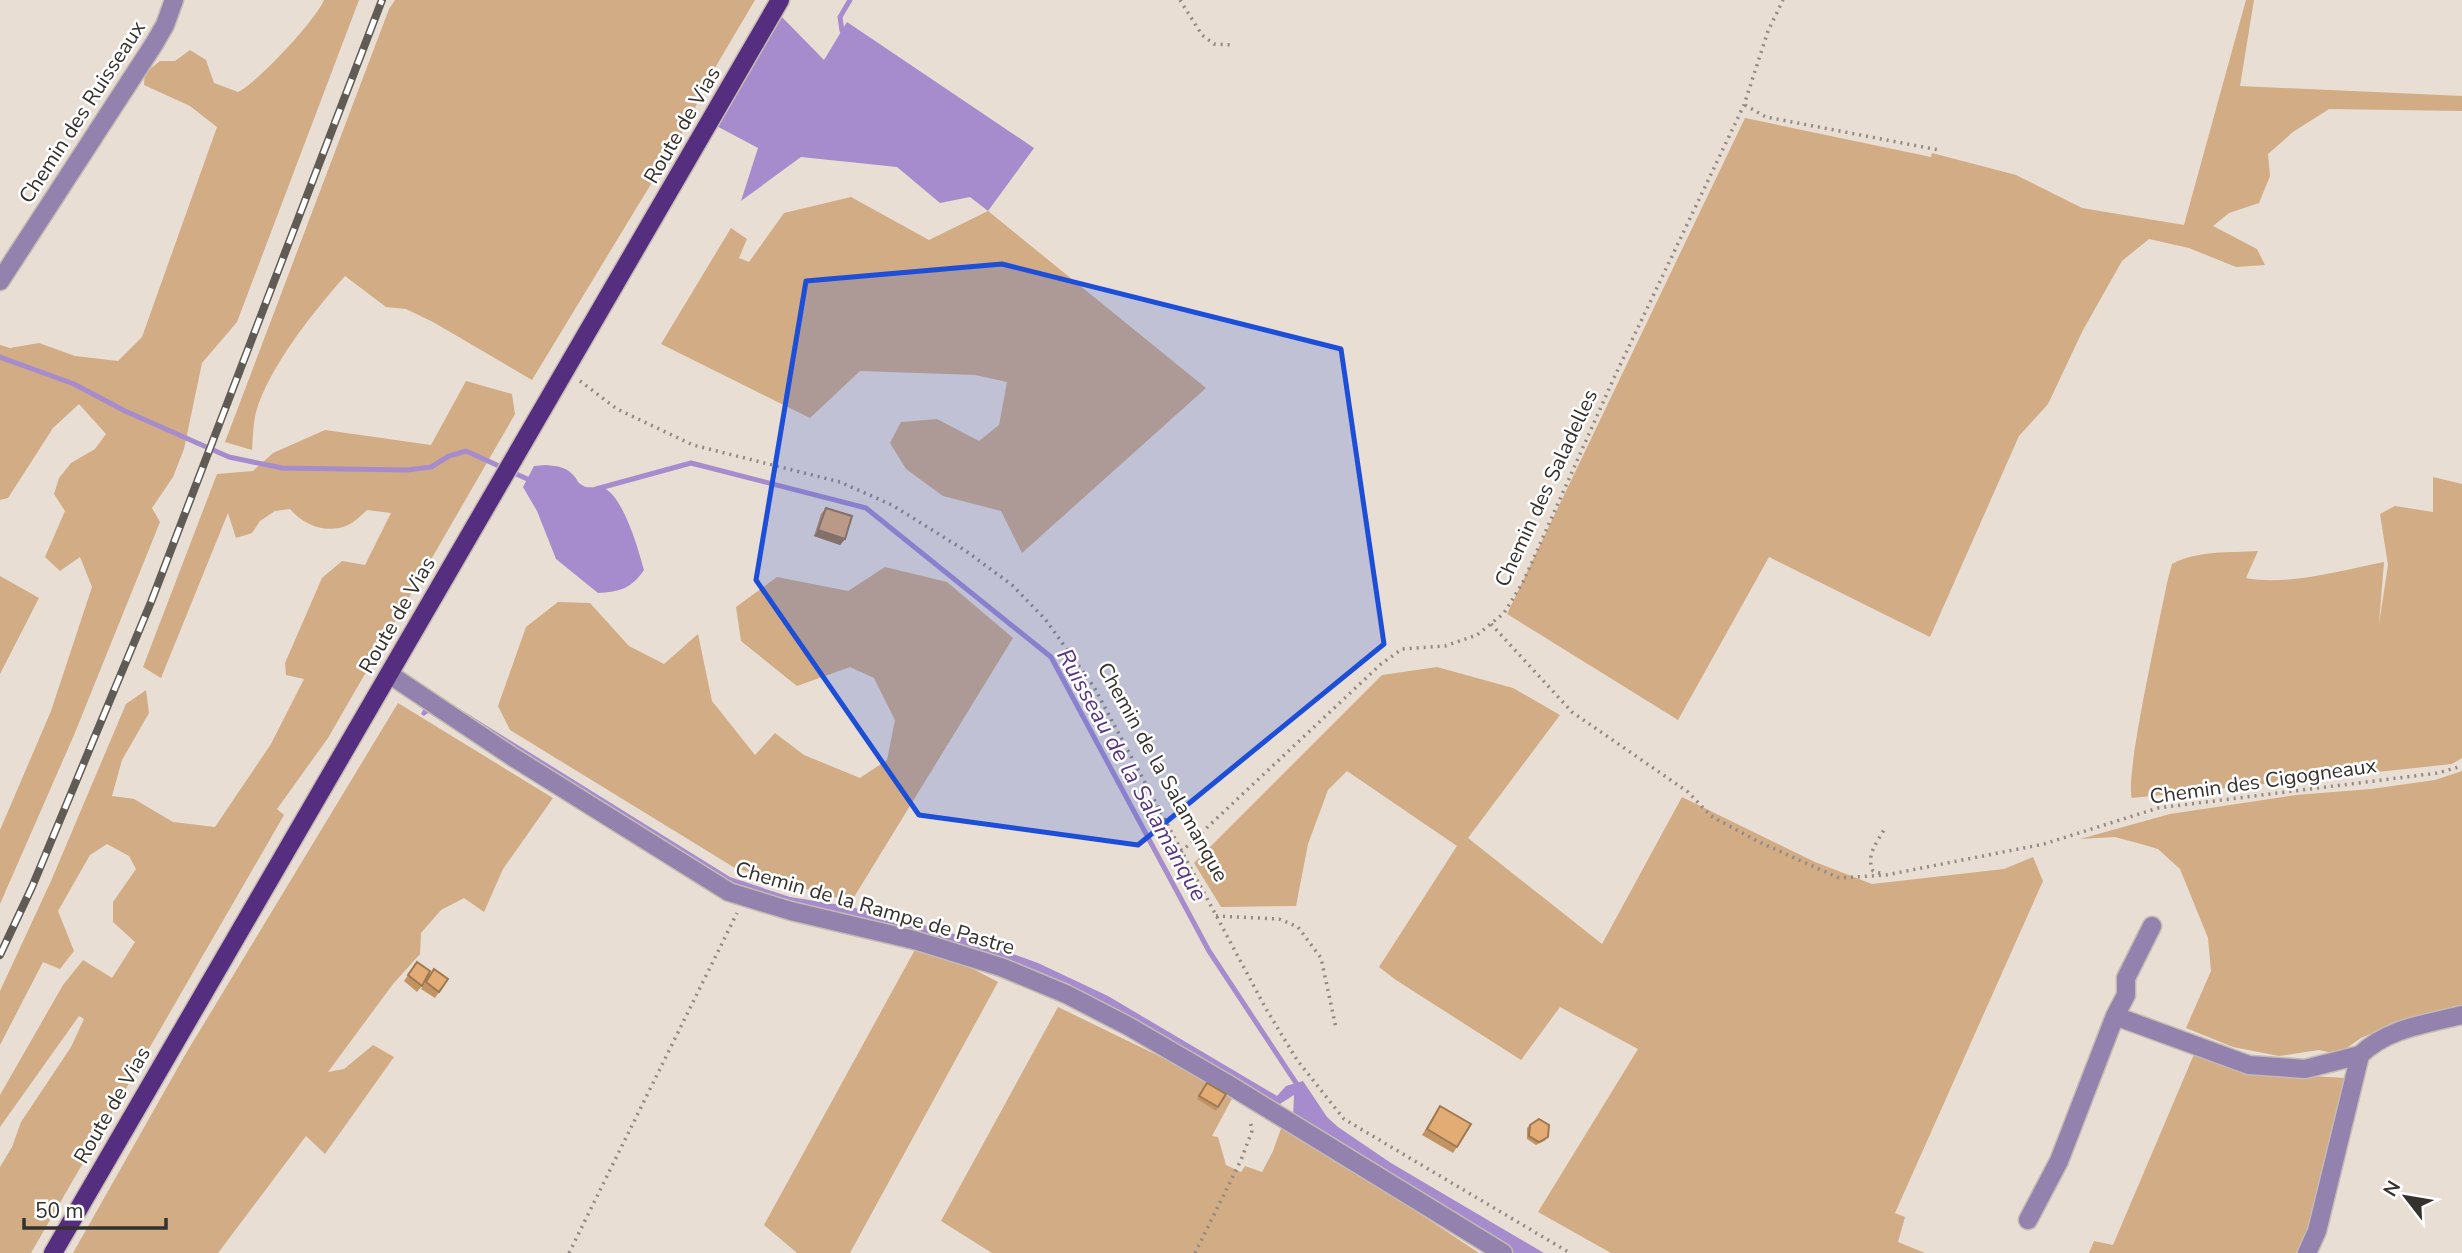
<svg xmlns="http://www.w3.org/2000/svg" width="2462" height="1253" font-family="'Nunito Sans',sans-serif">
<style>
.green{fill:#d1ac85}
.water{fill:#a68ccc}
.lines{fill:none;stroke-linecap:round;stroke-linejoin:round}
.stream{stroke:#a68ccc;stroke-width:5}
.minor-casing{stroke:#c5bbb3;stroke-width:21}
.major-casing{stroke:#c5bbb3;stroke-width:21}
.path{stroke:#918982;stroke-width:3.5;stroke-dasharray:2 5;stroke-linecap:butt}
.minor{stroke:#9381ae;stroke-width:18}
.major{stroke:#552e7f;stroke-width:18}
.rail-casing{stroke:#615b56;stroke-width:8}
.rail{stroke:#fff;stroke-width:5;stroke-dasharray:16;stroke-linecap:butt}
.wall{fill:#c29464}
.shaded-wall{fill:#9e7851}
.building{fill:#e2ac74;stroke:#9e7851;stroke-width:2}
.marked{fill:#1d4ed8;fill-opacity:0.2;stroke:#1d4ed8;stroke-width:5;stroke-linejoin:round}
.labels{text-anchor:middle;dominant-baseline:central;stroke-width:5;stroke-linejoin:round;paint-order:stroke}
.street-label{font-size:21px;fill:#35312d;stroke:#fff}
.water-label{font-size:23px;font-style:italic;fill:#583481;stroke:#fff}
</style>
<rect width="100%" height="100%" fill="#e9ded4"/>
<path class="green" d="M 324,0 L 359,0 L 237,322 L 202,363 L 184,449 L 173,477 L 152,508 L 160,522 L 74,735 L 0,904 L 0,830 L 51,711 L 92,587 L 80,557 L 60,571 L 45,557 L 65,511 L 54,494 L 59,478 L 71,463 L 95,449 L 106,434 L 79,404 L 53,428 L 8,498 L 0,500 L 0,345 L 10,348 L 39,343 L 75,356 L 118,361 L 142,337 L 217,127 L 190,106 L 144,85 L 145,73 L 160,61 L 175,61 L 190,50 L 206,60 L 214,83 L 238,92 C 258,82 315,21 324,0 Z
M 395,0 L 755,0 L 709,78 L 688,123 L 532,380 L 433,322 L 406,309 L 386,307 L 345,276 C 314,311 269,367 256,412 C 253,424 253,438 252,450 L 225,442 L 389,9 Z
M 2246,0 L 2254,0 L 2240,86 L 2462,96 L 2462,111 L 2329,109 L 2293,132 L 2268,154 L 2270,176 L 2259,203 L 2229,213 L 2213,226 L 2257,249 L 2265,265 L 2236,267 L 2189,248 L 2149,239 L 2122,261 L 2083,330 L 2048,404 L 2019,436 L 1930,637 L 1769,557 L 1678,720 L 1507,614 L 1745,118 L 1931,157 L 1932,153 L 2016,175 L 2082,208 L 2184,225 Z
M 851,197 L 929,240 L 988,211 L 1206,388 L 1022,553 L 1001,511 L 943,496 L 906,469 L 890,443 L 901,422 L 937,419 L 979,441 L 999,425 L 1007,382 L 975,375 L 860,371 L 810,418 L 661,344 L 731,228 L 747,239 L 739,258 L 749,262 L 784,213 Z
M 466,381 L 512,394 L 515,414 L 328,738 L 277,809 L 284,815 L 31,1253 L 0,1253 L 0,1167 L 12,1147 L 21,1122 L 71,1047 L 84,1019 L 79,1016 L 0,1127 L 0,1095 L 63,985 L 83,960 L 112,978 L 135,942 L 113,922 L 113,902 L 136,869 L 129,856 L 107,844 L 90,855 L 58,911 L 74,951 L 60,969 L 43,962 L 0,1045 L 0,991 L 51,881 L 126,704 L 146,690 L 149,713 L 122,760 L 112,796 L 134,799 L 173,822 L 215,827 L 271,744 L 304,679 L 286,675 L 285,663 L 322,578 L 342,561 L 365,565 L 391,513 L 367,510 C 362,514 356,521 350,524 C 329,535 304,526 290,509 L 275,511 L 260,521 L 252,533 L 236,538 L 228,513 L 161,678 L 143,667 L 217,474 L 253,471 L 273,453 L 325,430 L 431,445 Z
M 2433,477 L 2462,484 L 2462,758 L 2452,764 L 2132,798 C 2124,779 2161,615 2167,583 L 2172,564 C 2198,550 2230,553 2258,551 L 2246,578 C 2288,586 2343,570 2384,562 L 2379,624 L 2388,565 L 2380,514 L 2395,506 L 2433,512 Z
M 885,567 L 947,582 L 1013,638 L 851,902 L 735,868 L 510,730 L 498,706 L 526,627 L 558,602 L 590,603 L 629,646 L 664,664 L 698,634 L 712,701 L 755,755 L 775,733 L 804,755 L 860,778 L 887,760 L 895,720 L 874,678 L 850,667 L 797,686 L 741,641 L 736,607 L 777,577 L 848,591 Z
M 0,576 L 39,598 L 0,674 Z
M 1437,667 L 1513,688 L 1560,715 L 1468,838 L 1602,944 L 1682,797 L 1815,862 L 1872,884 L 2004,869 L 2033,857 L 2043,881 L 1895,1213 L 1905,1217 L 1898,1242 L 1925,1253 L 1611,1253 L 1538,1212 L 1638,1049 L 1560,1007 L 1521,1060 L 1396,980 L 1379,967 L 1457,846 L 1347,771 L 1328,790 L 1308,844 L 1296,906 L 1221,907 L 1194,863 L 1382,675 Z
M 398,703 L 553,798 L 503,869 L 484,912 L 464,898 L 441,910 L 421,933 L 420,954 L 393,984 L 328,1072 L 344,1069 L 373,1045 L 394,1057 L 325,1154 L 306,1136 L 218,1253 L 73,1253 L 185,1055 Z
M 2462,771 L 2462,1007 L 2430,1016 L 2405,1019 L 2361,1038 L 2338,1054 L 2319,1050 L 2279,1056 L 2233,1047 L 2186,1028 L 2211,971 L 2208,938 L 2180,869 L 2158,849 L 2141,844 L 2115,837 L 2080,839 L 2170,814 L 2296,795 L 2371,789 L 2435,780 Z
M 917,946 L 958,961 L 998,982 L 850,1253 L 797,1253 L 764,1225 Z
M 1058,1007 L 1235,1093 L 1212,1136 L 1218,1137 L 1226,1165 L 1241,1172 L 1245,1166 L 1262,1172 L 1273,1151 L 1283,1123 L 1479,1253 L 992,1253 L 941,1221 Z
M 2195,1052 L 2278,1074 L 2345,1078 C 2333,1135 2323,1202 2296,1253 L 2089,1253 L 2094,1241 L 2113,1245 Z"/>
<path class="water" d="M 778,13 L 824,60 L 847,22 L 1034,148 L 988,211 L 970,197 L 940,203 L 897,167 L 801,157 L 741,201 L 758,148 L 711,123 Z
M 546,465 C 558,466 567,467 575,477 C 578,481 577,482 582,485 C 589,490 595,485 603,488 C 623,494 639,552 644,570 C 632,588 620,592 598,593 L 556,559 L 537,511 L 523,487 L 534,466 Z
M 431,694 L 451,712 L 455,706 L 730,877 L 790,897 L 847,906 L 924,925 L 981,942 L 1038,963 L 1108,996 L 1277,1096 L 1286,1086 L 1303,1081 L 1327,1117 L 1338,1127 L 1391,1163 L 1544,1253 L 1510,1253 L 1293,1118 L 1294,1095 L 1272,1109 L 1092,1003 L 725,887 L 428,713 L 424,716 L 421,714 Z"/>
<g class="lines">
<path class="stream" d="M 842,31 L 840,17 L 850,0
M 0,357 L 74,384 L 125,411 L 229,457 L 282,468 L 407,470 L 431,467 L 449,456 L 466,451 L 534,482
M 596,489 L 691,463 L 866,508 L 1051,657 L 1209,951 L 1300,1089"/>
<g class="minor-casing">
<path id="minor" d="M 0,281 L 154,44 L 165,25 L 174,0
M 389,674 L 513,757 L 729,892 L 791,911 L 914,940 L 1001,967 L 1066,994 L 1128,1026 L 1226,1083 L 1503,1253
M 2115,1016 L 2249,1065 L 2305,1069 L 2360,1055
M 2028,1220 L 2059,1161 L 2115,1016 L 2126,995 L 2126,978 L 2152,926
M 2307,1253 L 2317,1231 L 2360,1055 C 2388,1028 2426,1024 2462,1015"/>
</g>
<g class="major-casing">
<path id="major" d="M 53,1253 L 780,0"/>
</g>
<path class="path" d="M 1180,0 L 1202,35 L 1214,44 L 1232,45
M 1745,105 L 1766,117 L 1939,150
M 580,381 L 617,409 L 693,445 L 840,482 L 892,505 L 966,551 L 1012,585 L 1045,619 L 1094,687 L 1265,1007 L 1297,1060 L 1344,1119 L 1570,1253
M 1491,624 L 1572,712 L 1688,792 L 1711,816 L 1757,841 L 1839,878 L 1886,875 L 2044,844 L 2158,808 L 2438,773 L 2462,766
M 1181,852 L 1381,664 L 1402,649 L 1445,646 L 1477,635 L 1504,613 L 1523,582 L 1613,380 L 1744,105 L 1768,31 L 1783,0
M 1880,873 L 1873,871 C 1866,855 1876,844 1884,830
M 1216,916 L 1279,919 L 1298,927 L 1321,958 L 1336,1028
M 569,1253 L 737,913
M 1195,1253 L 1241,1160 L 1252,1131 L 1250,1119"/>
<use href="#minor" class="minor"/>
<use href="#major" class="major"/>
<g class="rail-casing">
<path id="rail" d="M 0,955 L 32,887 L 151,602 L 382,0"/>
</g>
<use href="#rail" class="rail"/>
</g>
<path class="wall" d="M 826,508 L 845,539 L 840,545 L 814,536 L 821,514 Z
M 417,962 L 422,986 L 417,992 L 404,981 Z
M 434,969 L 448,979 L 435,998 L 421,989 Z
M 1207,1083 L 1226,1094 L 1216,1111 L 1197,1099 Z
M 1440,1106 L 1457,1147 L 1453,1153 L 1422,1135 Z
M 1530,1125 L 1546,1140 L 1536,1145 L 1527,1139 L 1527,1128 Z"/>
<path class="shaded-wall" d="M 818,530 L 845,539 L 840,545 L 814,536 Z"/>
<path class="building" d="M 826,508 L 852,516 L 845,539 L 818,530 Z
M 417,962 L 430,971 L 422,986 L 408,975 Z
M 434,969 L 448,979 L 439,992 L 426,982 Z
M 1207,1083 L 1226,1094 L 1218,1107 L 1199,1096 Z
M 1440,1106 L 1471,1124 L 1457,1147 L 1427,1129 Z
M 1539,1119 L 1549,1125 L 1548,1137 L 1539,1142 L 1529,1136 L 1530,1125 Z"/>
<path class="marked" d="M 1002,264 L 1341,349 L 1384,644 L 1138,845 L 919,815 L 756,580 L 806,281 Z"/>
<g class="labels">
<g class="street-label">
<text transform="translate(82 112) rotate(-57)">Chemin des Ruisseaux</text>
<text transform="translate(682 125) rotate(-60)">Route de Vias</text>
<text transform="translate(1546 488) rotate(-65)">Chemin des Saladelles</text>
<text transform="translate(397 615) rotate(-60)">Route de Vias</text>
<text transform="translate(1163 772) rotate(61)">Chemin de la Salamanque</text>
<text transform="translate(2263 781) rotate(-8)">Chemin des Cigogneaux</text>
<text transform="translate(875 908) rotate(16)">Chemin de la Rampe de Pastre</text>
<text transform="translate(112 1105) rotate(-60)">Route de Vias</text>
</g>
<g class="water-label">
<text transform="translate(1132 775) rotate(61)">Ruisseau de la Salamanque</text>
</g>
</g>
<g transform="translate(2406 1197) rotate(301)" stroke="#ffffff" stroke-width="5" paint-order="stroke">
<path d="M0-5L12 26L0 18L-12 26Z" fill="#35312d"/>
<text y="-10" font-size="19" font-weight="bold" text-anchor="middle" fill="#35312d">N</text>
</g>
<path d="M24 1218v10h142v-10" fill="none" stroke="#35312d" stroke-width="3.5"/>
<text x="35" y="1218" font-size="21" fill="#35312d" stroke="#ffffff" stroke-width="5" paint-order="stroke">50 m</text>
</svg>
